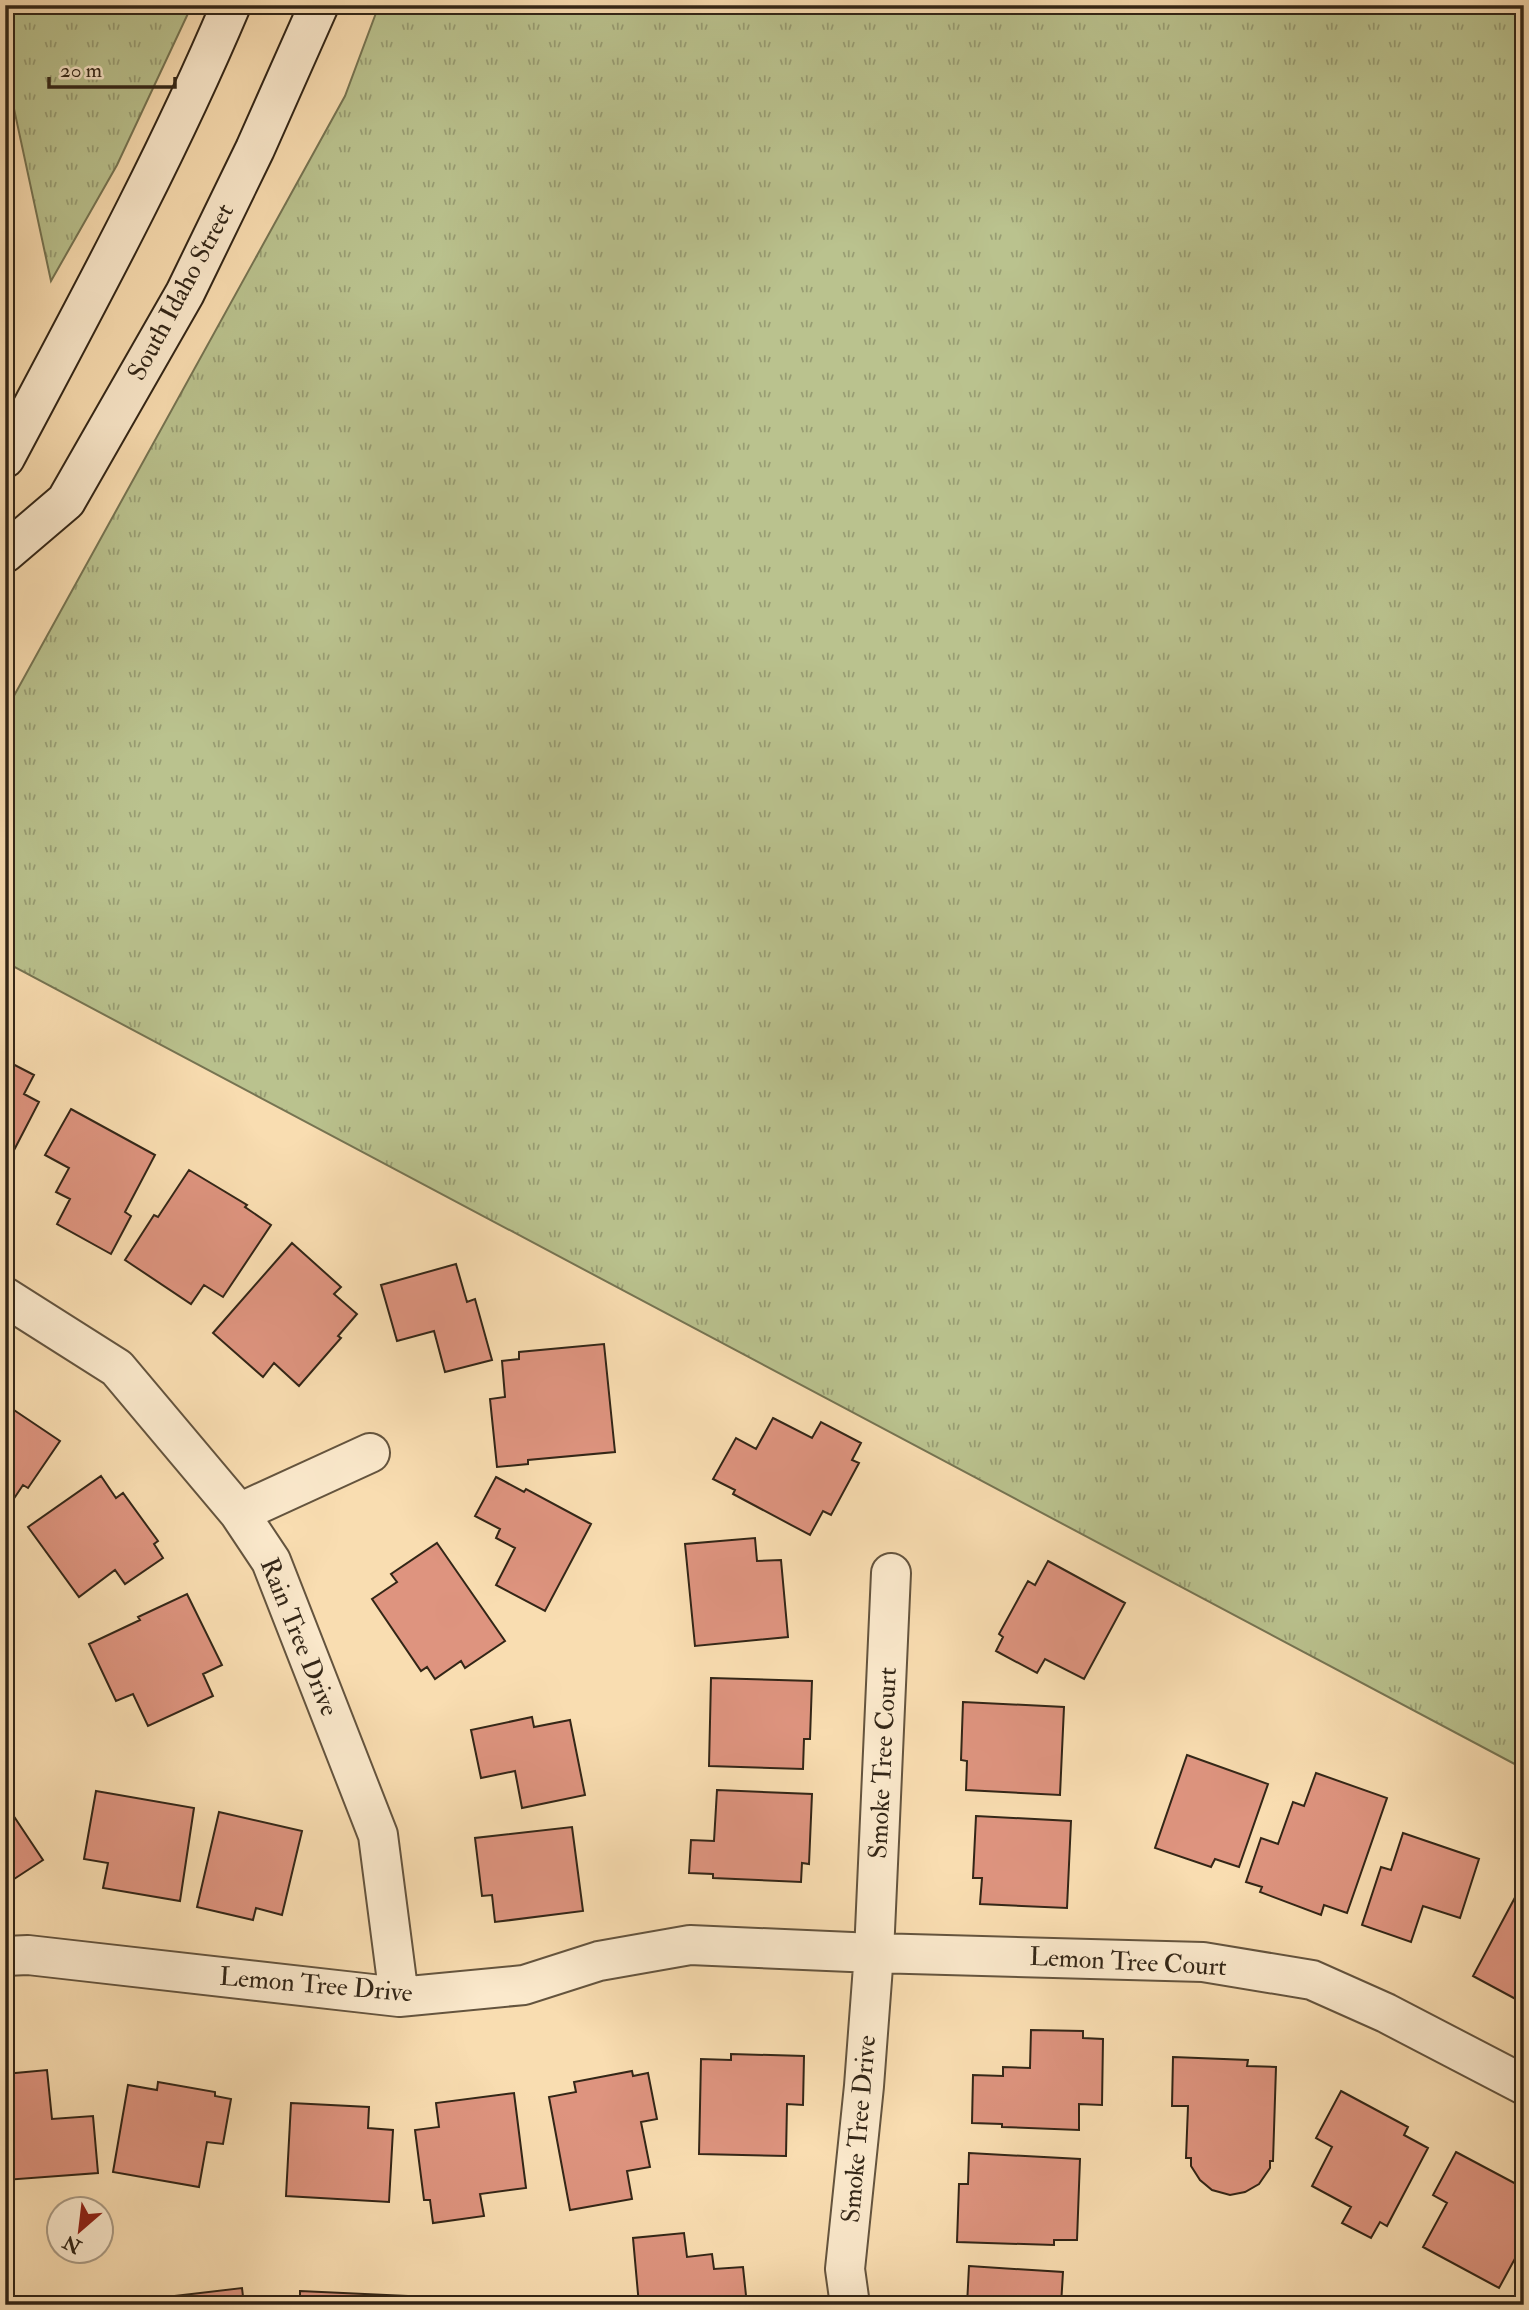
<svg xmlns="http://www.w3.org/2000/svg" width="1529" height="2310" font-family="'IM FELL Double Pica',serif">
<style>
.grass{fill:url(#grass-tufts);stroke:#767452;stroke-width:2}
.building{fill:#de947f;stroke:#332617;stroke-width:2}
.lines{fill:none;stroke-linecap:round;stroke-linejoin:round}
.minor-casing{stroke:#64543e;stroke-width:42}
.secondary-casing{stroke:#332617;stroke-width:42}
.minor{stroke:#fbe9cc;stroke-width:38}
.secondary{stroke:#fbe9cc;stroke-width:38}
.labels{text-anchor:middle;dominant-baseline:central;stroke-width:7;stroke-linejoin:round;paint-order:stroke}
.street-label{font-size:26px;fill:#332617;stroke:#fbe9cc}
</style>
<defs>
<pattern id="grass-tufts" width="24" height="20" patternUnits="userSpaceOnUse" patternTransform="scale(1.75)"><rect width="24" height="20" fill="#bac28e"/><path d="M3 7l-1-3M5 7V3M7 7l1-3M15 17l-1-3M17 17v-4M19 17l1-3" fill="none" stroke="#989d73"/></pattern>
</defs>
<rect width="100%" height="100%" fill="#f9ddb1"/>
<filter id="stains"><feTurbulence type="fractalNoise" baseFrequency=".00286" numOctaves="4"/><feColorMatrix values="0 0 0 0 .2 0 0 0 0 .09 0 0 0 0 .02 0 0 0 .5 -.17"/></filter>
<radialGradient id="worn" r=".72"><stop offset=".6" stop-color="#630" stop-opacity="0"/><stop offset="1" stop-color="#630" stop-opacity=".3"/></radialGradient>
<path class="grass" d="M 5,5 L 192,5 L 117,165 L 51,281 L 5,67 Z
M 379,5 L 1524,5 L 1524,1769 L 5,962 L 5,712 L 345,96 Z"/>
<path class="building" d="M 5,1060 L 34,1075 L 24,1094 L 39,1102 L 12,1154 L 5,1150 Z
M 71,1109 L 155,1155 L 125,1212 L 131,1216 L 111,1254 L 57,1224 L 70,1199 L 56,1192 L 69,1168 L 45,1155 Z
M 189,1170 L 247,1205 L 245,1207 L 271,1225 L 223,1297 L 204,1285 L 191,1304 L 125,1260 L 154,1215 L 158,1217 Z
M 292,1243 L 341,1287 L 334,1294 L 357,1314 L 338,1336 L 341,1338 L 299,1386 L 274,1363 L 263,1377 L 213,1333 Z
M 456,1264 L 467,1302 L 475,1299 L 492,1360 L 445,1372 L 434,1331 L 397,1341 L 381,1285 Z
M 604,1344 L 615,1452 L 528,1460 L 528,1464 L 497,1467 L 490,1399 L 505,1397 L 502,1361 L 519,1359 L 519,1352 Z
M 5,1404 L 60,1441 L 28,1488 L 23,1485 L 5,1512 Z
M 773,1418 L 812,1438 L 821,1422 L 861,1443 L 852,1460 L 859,1463 L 831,1515 L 823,1511 L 810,1535 L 733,1494 L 735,1490 L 713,1479 L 736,1438 L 756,1449 Z
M 101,1476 L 116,1498 L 123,1493 L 158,1541 L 154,1544 L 163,1558 L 125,1584 L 115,1570 L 79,1597 L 28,1527 Z
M 496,1477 L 524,1492 L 526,1489 L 591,1524 L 545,1611 L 496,1585 L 515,1548 L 496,1538 L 500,1529 L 475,1516 Z
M 755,1538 L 757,1561 L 781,1560 L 788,1637 L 695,1646 L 685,1544 Z
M 437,1543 L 505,1641 L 465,1668 L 461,1661 L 435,1679 L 427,1667 L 421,1671 L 372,1599 L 397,1582 L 391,1574 Z
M 1048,1561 L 1125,1603 L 1084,1679 L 1045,1659 L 1037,1673 L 996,1651 L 1003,1637 L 999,1634 L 1028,1581 L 1035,1585 Z
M 187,1594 L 222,1665 L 203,1674 L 213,1696 L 148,1726 L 133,1694 L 116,1701 L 89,1644 L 140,1620 L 138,1617 Z
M 711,1678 L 812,1681 L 810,1739 L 804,1739 L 803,1769 L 709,1766 Z
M 963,1702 L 1064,1707 L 1060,1795 L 966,1790 L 967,1761 L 961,1760 Z
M 532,1717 L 534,1727 L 570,1720 L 585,1795 L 522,1808 L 515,1771 L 481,1778 L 471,1730 Z
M 1187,1755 L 1268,1784 L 1239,1867 L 1215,1859 L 1211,1867 L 1155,1848 Z
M 1316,1773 L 1387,1798 L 1347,1913 L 1324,1905 L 1321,1915 L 1260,1892 L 1262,1887 L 1246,1882 L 1261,1838 L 1278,1844 L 1293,1802 L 1304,1806 Z
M 717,1790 L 812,1794 L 809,1864 L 802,1863 L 801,1882 L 713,1878 L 713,1874 L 689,1873 L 691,1840 L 714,1841 Z
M 96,1791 L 194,1808 L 180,1901 L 103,1888 L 108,1863 L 84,1859 Z
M 5,1803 L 43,1860 L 5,1885 Z
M 219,1812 L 302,1831 L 282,1915 L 256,1908 L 253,1920 L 197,1907 Z
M 976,1816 L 1071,1821 L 1067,1908 L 980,1904 L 982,1878 L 973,1878 Z
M 572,1827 L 583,1911 L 495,1922 L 492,1895 L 482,1896 L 475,1838 Z
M 1403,1833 L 1479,1859 L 1460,1918 L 1423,1906 L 1411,1942 L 1362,1925 L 1381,1867 L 1391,1870 Z
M 1519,1890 L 1524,1893 L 1523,2003 L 1473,1976 Z
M 1031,2030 L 1083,2031 L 1083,2038 L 1103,2039 L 1102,2105 L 1079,2104 L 1079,2130 L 1002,2127 L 1002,2124 L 972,2123 L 973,2075 L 1003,2076 L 1003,2067 L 1030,2068 Z
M 731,2054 L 804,2056 L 803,2105 L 787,2104 L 786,2156 L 699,2154 L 701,2059 L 731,2060 Z
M 1173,2057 L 1248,2060 L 1247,2066 L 1276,2067 L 1273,2161 L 1270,2161 L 1270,2168 L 1259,2184 L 1245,2192 L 1230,2195 L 1212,2190 L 1200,2180 L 1191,2166 L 1191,2158 L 1186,2158 L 1188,2106 L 1172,2106 Z
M 47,2070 L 52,2119 L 93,2116 L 98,2173 L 5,2180 L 5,2074 Z
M 632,2071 L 633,2076 L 648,2073 L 657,2119 L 641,2122 L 650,2167 L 627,2171 L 632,2199 L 570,2210 L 549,2097 L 576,2092 L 574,2082 Z
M 158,2082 L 215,2092 L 215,2096 L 231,2099 L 223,2144 L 207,2142 L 199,2187 L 113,2172 L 128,2085 L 157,2090 Z
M 1341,2091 L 1408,2127 L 1404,2135 L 1428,2148 L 1387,2226 L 1380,2222 L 1371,2238 L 1342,2223 L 1351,2207 L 1312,2186 L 1332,2147 L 1316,2138 Z
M 514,2093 L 526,2188 L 480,2194 L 484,2216 L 433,2223 L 430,2200 L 424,2200 L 415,2130 L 439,2127 L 436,2103 Z
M 291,2103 L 369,2107 L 368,2128 L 393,2130 L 389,2202 L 286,2196 Z
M 1456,2152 L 1520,2186 L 1518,2190 L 1524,2193 L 1524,2242 L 1499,2288 L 1423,2247 L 1447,2203 L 1433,2195 Z
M 969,2153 L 1080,2159 L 1077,2240 L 1054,2240 L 1054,2245 L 957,2242 L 959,2184 L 968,2184 Z
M 684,2233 L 687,2257 L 712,2254 L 714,2269 L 743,2267 L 747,2305 L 639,2305 L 633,2238 Z
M 969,2266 L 1063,2272 L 1061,2305 L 967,2305 Z
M 242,2288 L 244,2305 L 141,2305 L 141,2300 Z
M 300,2291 L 407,2296 L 406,2305 L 300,2305 Z"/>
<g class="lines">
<g class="minor-casing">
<path id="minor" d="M 5,1297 L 117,1368 L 239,1513 L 271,1561 L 378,1835 L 399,1997
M 239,1513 L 370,1453
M 5,1956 L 28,1955 L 399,1997 L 524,1985 L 599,1961 L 690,1945 L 874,1953 L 1203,1962 L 1312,1980 L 1386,2013 L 1524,2085
M 850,2305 L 845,2269 L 864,2086 L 874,1953 L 891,1573"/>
</g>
<g class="secondary-casing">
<path id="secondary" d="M 5,458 C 84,309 165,161 231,5
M 5,553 L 66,501 L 185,293 L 255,149 L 319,5"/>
</g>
<use href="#minor" class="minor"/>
<use href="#secondary" class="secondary"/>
</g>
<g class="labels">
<g class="street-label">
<text transform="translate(181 292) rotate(-62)">South Idaho Street</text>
<text transform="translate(299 1637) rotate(68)">Rain Tree Drive</text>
<text transform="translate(883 1763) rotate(-87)">Smoke Tree Court</text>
<text transform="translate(1128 1962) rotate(3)">Lemon Tree Court</text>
<text transform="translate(316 1985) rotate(5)">Lemon Tree Drive</text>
<text transform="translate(859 2129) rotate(-85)">Smoke Tree Drive</text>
</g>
</g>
<rect width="1529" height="2310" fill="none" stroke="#f9ddb1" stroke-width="28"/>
<rect x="7" y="7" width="1515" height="2296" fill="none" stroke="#332617" stroke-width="3.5"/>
<rect x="14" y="14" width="1501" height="2282" fill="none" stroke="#332617" stroke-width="2"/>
<g transform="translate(80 2230) rotate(208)"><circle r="33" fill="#fbe9cc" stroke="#ab9b84" stroke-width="2"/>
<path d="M0-5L12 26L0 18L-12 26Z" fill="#8f2418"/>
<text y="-10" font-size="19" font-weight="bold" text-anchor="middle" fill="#332617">N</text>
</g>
<path d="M49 77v10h126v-10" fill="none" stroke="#332617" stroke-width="3.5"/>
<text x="60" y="77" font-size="21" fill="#332617" stroke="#fbe9cc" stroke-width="5" paint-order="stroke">20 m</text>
<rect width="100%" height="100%" filter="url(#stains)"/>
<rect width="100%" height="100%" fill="url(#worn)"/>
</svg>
